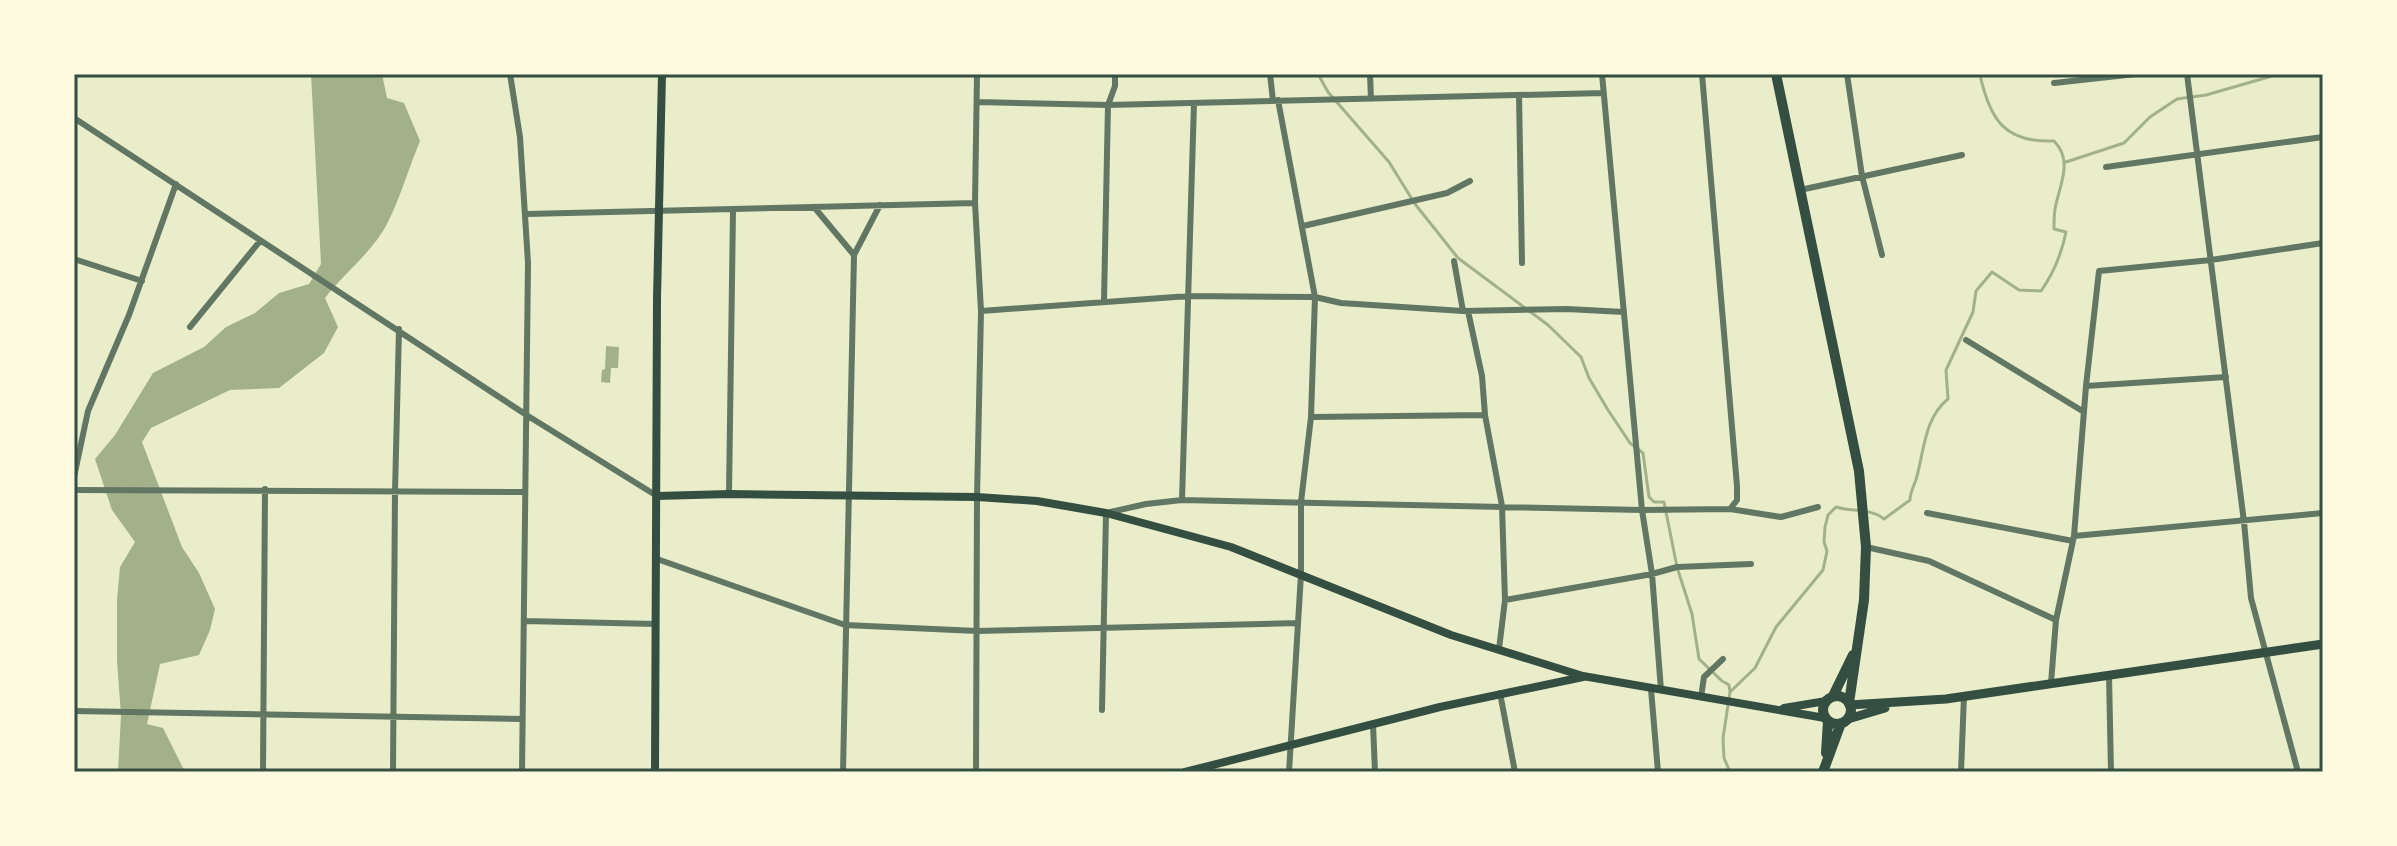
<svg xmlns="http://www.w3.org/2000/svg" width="2397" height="846" font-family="'Asap Condensed',sans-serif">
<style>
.water{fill:#a3b18a}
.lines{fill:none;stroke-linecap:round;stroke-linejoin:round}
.stream{stroke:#a3b18a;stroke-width:3}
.minor{stroke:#617663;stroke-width:6}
.secondary{stroke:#344e41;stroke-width:8}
.primary{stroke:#344e41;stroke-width:9}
.trunk{stroke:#344e41;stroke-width:10}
.neatline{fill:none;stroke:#344e41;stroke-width:3}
</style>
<rect width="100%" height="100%" fill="#e9edc9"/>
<path class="water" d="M 311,74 L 382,74 L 387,98 L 404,103 L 420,141 C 409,167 401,196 388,222 C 373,252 345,272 325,298 L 338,327 L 324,353 L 279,388 L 230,390 L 151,428 L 142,442 L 182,547 L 199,573 L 215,609 L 210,630 L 199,655 L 160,664 L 147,724 L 163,728 L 185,772 L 118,772 L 121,715 L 117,661 L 117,600 L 120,567 L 135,542 L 112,510 L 95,459 L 115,435 L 153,373 L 204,347 L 226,327 L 255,313 L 279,293 L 309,284 L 321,264 Z
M 606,346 L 619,347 L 618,368 L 611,368 L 610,383 L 601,382 L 602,370 L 605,369 Z"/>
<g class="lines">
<path class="stream" d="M 1318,74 L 1328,92 L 1389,162 L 1415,204 L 1458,258 L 1548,325 L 1581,357 L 1589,378 L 1608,410 L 1630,443 L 1643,453 L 1649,497 L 1654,502 L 1664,502 L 1677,567 L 1692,614 L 1699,659 L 1722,681
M 2066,162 L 2124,143 L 2150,117 L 2177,99 L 2206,95 L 2279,74
M 1724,682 L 1729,685 L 1730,692
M 1730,772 L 1724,758 L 1723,738 L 1730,692 L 1755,668 L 1776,627 L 1823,570 L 1827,551 L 1824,542 L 1825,527 L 1828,515 L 1836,507 C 1852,512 1871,508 1884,519 L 1910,500 C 1910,491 1915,485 1917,476 C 1924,450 1925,417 1948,399 L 1946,370 L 1973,312 L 1976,291 L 1992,272 L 2019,290 L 2041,291 C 2053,274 2062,252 2066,232 L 2054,229 C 2054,223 2054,215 2055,209 C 2059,186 2074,161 2054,141 C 2005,143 1990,120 1980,75 L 1983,74"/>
<path class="minor" d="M 510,74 L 520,137 L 528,263 L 522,772
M 1270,74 L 1273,101
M 1370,74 L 1371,99
M 1602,74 L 1642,510 L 1652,574 L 1661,690
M 1702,74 L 1737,486 L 1737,500 L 1730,509
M 1847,74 L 1862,176 L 1882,255
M 2187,74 L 2244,522 L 2251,598 L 2298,772
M 2054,83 L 2136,74
M 1519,95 L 1522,263
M 1278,100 L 1315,297 L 1311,417 L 1301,502 L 1301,574 L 1289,772
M 977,102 L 1108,105 L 1603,93
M 74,118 L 528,416 L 657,496
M 2106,167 L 2323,137
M 1800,190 L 1962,155
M 814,207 L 854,255
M 527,214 L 975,203
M 1303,226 L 1447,193 L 1470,181
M 74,259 L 142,281
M 1454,261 L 1463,311
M 1104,301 L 1108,105 L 1115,86 L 1115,74
M 981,311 L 1189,296 L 1315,297 L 1341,303 L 1463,311 L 1567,309 L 1624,312
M 1468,311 L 1482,376 L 1485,415 L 1502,506 L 1505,600 L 1499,649
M 190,327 L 260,241
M 1966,340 L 2084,412
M 2086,386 L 2226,377
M 1311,417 L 1485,415
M 74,477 L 88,411 L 129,315 L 176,184
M 74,490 L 525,492
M 729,494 L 733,210
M 1182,500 L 1194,103
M 1927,513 L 2073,541
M 2074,536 L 2086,386 L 2099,271 L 2211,260 L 2323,243
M 1866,547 L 1929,561 L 2056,620
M 657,559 L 845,625 L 977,631 L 1298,623
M 1505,600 L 1652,574 L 1677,567 L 1751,564
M 525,621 L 656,624
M 2109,675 L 2111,772
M 2051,683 L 2056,620 L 2074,536 L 2323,513
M 1651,689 L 1658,772
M 1500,693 L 1515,772
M 1701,697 L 1704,677 L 1723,659
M 1102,710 L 1106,513 L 1146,504 L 1182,500 L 1642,510 L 1730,509 L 1781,517 L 1818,507
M 74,711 L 522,719
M 1373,724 L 1375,772
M 263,772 L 265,489
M 393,772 L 395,492 L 399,329
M 843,772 L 854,255 L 880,205
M 976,772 L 977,497 L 981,311 L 975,203 L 977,74
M 1961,772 L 1964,696"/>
<path class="secondary" d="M 657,496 L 729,494 L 977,497 L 1037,501 L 1106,513 L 1231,547 L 1451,635 L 1583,676 L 1825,718
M 1784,708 L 1826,701
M 655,772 L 657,299 L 662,74
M 1185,772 L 1440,707 L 1583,677"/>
<path class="primary" d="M 1849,705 L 1946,699 L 2323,644
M 1848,719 L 1885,708"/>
<path class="trunk" d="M 1776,74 L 1859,471 L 1866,547 L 1864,600 L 1849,703
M 1833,696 L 1853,655
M1823 710a14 14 0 1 1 28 0a14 14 0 1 1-28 0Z
M 1826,753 L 1828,721
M 1823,772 L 1841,723"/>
</g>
<rect width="2397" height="846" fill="none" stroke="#fefae0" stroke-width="152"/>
<rect x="76" y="76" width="2245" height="694" class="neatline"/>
</svg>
